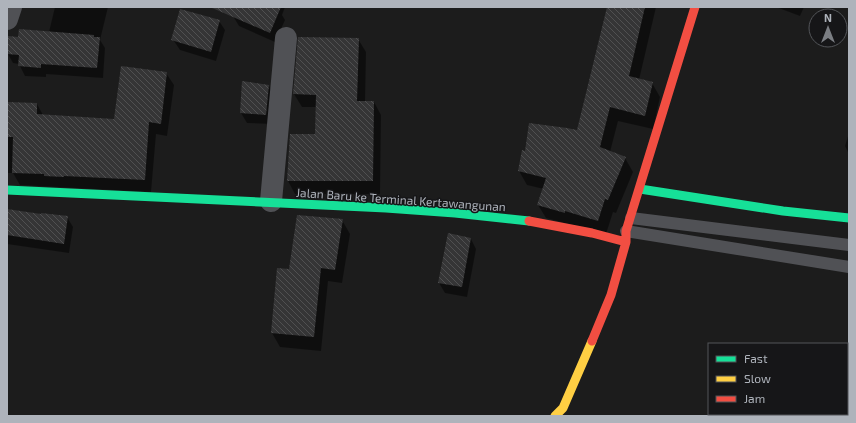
<svg xmlns="http://www.w3.org/2000/svg" width="856" height="423" font-family="'Exo 2',sans-serif">
<style>
.shadow{fill:#0007}
.building{fill:url(#building-back-hatch)}
.lines{fill:none;stroke-linecap:round;stroke-linejoin:round}
.lane{stroke:#505155;stroke-width:12}
.street{stroke:#505155;stroke-width:22}
.fast{stroke:#16e098;stroke-width:9}
.slow{stroke:#ffcf43;stroke-width:9}
.jam{stroke:#f24e42;stroke-width:9}
.labels{text-anchor:middle;dominant-baseline:central;stroke-width:3;stroke-linejoin:round;paint-order:stroke}
.street-label{font-size:12px;fill:#aeb3bb;stroke:#161618}
</style>
<defs>
<pattern id="building-back-hatch" width="6" height="6" patternUnits="userSpaceOnUse"><rect width="6" height="6" fill="#353536"/><path d="M-1 5l2 2M0 0l6 6M5-1l2 2" fill="none" stroke="#505051"/></pattern>
</defs>
<rect width="100%" height="100%" fill="#1c1c1c"/>
<path class="shadow" d="M 55,7 L 108,7 L 100,40 L 105,48 L 103,78 L 46,74 L 46,77 L 25,76 L 19,64 L 13,63 L 8,54 L 19,38 L 49,32 Z
M 237,7 L 285,7 L 282,15 L 285,20 L 275,42 L 239,26 L 233,16 Z
M 608,7 L 656,7 L 639,80 L 652,83 L 660,97 L 653,129 L 618,121 L 610,152 L 625,158 L 633,172 L 616,213 L 613,212 L 606,234 L 546,218 L 538,205 L 544,189 L 527,185 L 519,171 L 526,152 L 578,132 Z
M 776,7 L 804,7 L 800,16 Z
M 219,21 L 225,30 L 216,61 L 180,50 L 174,41 Z
M 358,39 L 366,52 L 365,102 L 374,102 L 381,115 L 380,194 L 295,194 L 288,181 L 316,135 L 316,107 L 302,107 L 294,94 Z
M 166,73 L 174,85 L 167,136 L 156,134 L 151,192 L 20,185 L 13,173 L 7,173 L 7,103 L 37,104 L 43,115 L 115,120 Z
M 269,86 L 274,95 L 272,124 L 247,123 L 241,113 Z
M 849,133 L 849,154 L 845,146 Z
M 7,210 L 42,216 L 67,217 L 73,227 L 69,253 L 7,244 Z
M 342,220 L 350,234 L 342,283 L 328,281 L 321,351 L 280,347 L 272,333 L 278,269 L 289,270 Z
M 471,239 L 476,249 L 467,297 L 445,293 L 439,283 Z"/>
<path class="building" d="M 210,7 L 281,7 L 270,33 Z
M 607,7 L 645,7 L 629,76 L 653,82 L 645,116 L 610,107 L 600,147 L 626,157 L 608,200 L 605,199 L 598,221 L 565,211 L 565,213 L 537,205 L 546,178 L 518,171 L 522,150 L 525,151 L 529,123 L 567,128 L 577,130 Z
M 180,9 L 220,20 L 211,52 L 171,40 Z
M 19,29 L 94,35 L 94,37 L 100,37 L 97,68 L 41,64 L 41,68 L 18,66 L 19,55 L 7,54 L 7,49 L 8,36 L 18,37 Z
M 298,37 L 359,38 L 357,101 L 374,101 L 373,181 L 287,181 L 290,134 L 315,134 L 316,95 L 293,94 Z
M 121,66 L 167,72 L 161,124 L 149,122 L 145,180 L 64,176 L 64,177 L 44,176 L 44,174 L 12,173 L 13,137 L 7,137 L 7,102 L 37,103 L 37,114 L 114,119 Z
M 242,81 L 269,85 L 266,115 L 240,113 Z
M 7,209 L 41,214 L 41,213 L 68,216 L 64,244 L 7,235 Z
M 297,215 L 343,219 L 335,270 L 321,268 L 314,337 L 271,333 L 277,268 L 289,269 Z
M 448,233 L 471,238 L 462,287 L 438,283 Z"/>
<g class="lines">
<path class="lane" d="M 631,218 L 849,245
M 626,231 L 849,267"/>
<path class="street" d="M 7,19 L 11,7
M 271,201 L 286,38"/>
<path class="fast" d="M 640,189 L 783,211 L 849,218
M 7,190 L 386,208 L 455,213 L 529,221"/>
<path class="slow" d="M 555,416 L 563,408 L 592,341"/>
<path class="jam" d="M 529,221 L 592,233 L 626,242 L 611,295 L 592,341
M 626,242 L 626,231 L 695,7"/>
</g>
<g class="labels">
<g class="street-label">
<text transform="translate(401 199) rotate(4)">Jalan Baru ke Terminal Kertawangunan</text>
</g>
</g>
<rect width="856" height="423" fill="none" stroke="#aeb3bb" stroke-width="16"/>
<rect x="708" y="343" width="140" height="72" fill="#161618" stroke="#535559"/>
<rect x="716" y="356" width="20" height="6" fill="#16e098" stroke="#535559"/>
<text x="744" y="363" font-size="12" fill="#aeb3bb">Fast</text>
<rect x="716" y="376" width="20" height="6" fill="#ffcf43" stroke="#535559"/>
<text x="744" y="383" font-size="12" fill="#aeb3bb">Slow</text>
<rect x="716" y="396" width="20" height="6" fill="#f24e42" stroke="#535559"/>
<text x="744" y="403" font-size="12" fill="#aeb3bb">Jam</text>
<g transform="translate(828 28)"><circle r="19" fill="#161618" stroke="#535559"/>
<path d="M0-3L7 15L0 10L-7 15Z" fill="#7b7e83"/>
<text y="-6" font-size="11" font-weight="bold" text-anchor="middle" fill="#aeb3bb">N</text>
</g>
</svg>
